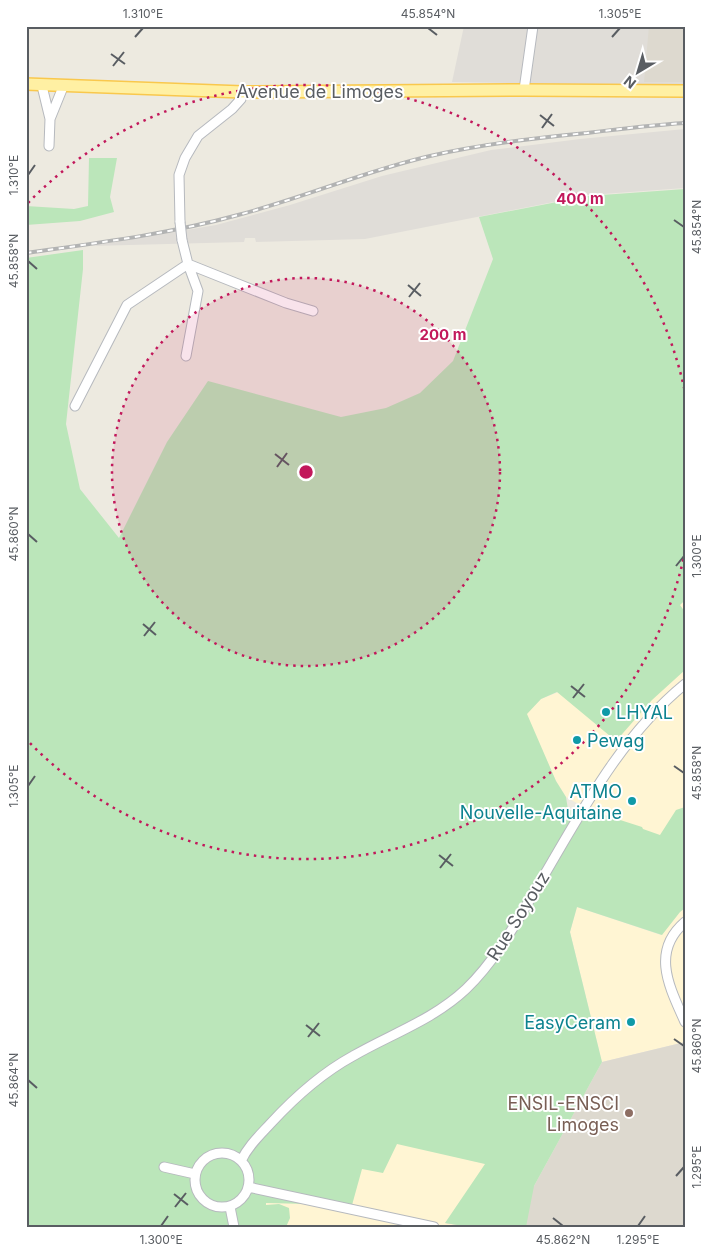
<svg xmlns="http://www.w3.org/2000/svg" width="711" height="1253" font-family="Inter,sans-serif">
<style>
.commercial{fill:#fff5d3}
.industrial{fill:#e0ddd8}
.education{fill:#ddd9cf}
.green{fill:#bbe6ba}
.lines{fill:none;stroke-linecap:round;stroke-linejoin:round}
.minor-casing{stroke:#b6b9be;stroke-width:11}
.major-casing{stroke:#f9c84d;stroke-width:14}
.minor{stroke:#fff;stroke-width:9}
.major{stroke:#fff0a3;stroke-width:11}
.rail-casing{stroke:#b2b3b3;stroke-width:4}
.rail{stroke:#fff;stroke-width:2;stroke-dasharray:5.5;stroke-linecap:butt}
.minor-bridge-casing{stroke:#b6b9be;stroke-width:11;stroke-linecap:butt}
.minor-bridge{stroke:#fff;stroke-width:9}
.ticks{fill:none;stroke:#595d62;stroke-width:2}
.ring{fill:none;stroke:#c2185b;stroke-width:2.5;stroke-dasharray:2.5 5}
.culture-dot{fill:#0f9aa8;stroke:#fff;stroke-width:2}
.education-dot{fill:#8d6e63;stroke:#fff;stroke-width:2}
.labels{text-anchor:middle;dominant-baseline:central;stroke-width:4;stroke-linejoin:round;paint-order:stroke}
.street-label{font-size:18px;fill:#595d62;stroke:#fff}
.culture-label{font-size:18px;fill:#0d838f;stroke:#fff;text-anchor:start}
.education-label{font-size:18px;fill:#785e54;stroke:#fff;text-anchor:end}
.centre{fill:#c2185b;stroke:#fff;stroke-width:2.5}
.ring-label{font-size:15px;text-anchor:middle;font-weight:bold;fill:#c2185b;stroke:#fff;stroke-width:4;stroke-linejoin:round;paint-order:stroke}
.neatline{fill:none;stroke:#595d62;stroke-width:2}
.ticks-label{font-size:12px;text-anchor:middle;fill:#595d62}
</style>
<rect width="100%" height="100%" fill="#edeae0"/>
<path class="commercial" d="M 685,600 L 685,846 L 589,810 L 566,797 L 556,781 L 526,714 L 541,699 L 613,670 Z
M 577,907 L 661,935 L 680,912 L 685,908 L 685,1042 L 602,1062 L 570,932 Z
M 397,1143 L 486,1164 L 446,1222 L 470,1227 L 265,1227 L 266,1202 L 352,1205 L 361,1169 Z"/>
<path class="industrial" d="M 464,26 L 685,26 L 685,86 L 452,82 Z
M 685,129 L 685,188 L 589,195 L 365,239 L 256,242 L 255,238 L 245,238 L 244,242 L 91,246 L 216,225 L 290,205 L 382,176 L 491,150 L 580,139 Z"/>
<path class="education" d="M 649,26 L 685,26 L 685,82 L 644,82 Z
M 685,1042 L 685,1227 L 470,1227 L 445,1223 L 534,1186 L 602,1062 Z"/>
<path class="green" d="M 89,158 L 117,158 L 110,197 L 114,212 L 80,221 L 26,225 L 26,206 L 74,209 L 88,206 Z
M 685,189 L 685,600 L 680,605 L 685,612 L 685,670 L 652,700 L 616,741 L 557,692 L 541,699 L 527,714 L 556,781 L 566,797 L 568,810 L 589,810 L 642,827 L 643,829 L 660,835 L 676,810 L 685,807 L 685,908 L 680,912 L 662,935 L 577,907 L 570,932 L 602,1062 L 534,1186 L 526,1227 L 470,1227 L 445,1223 L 485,1164 L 397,1144 L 383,1173 L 362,1169 L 352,1205 L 266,1203 L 266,1205 L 279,1204 L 289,1208 L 290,1218 L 286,1227 L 26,1227 L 26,258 L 83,250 L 83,269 L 66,424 L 80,489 L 119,538 L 167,442 L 208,381 L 341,417 L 386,408 L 420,393 L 453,361 L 493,259 L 479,217 L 588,196 Z"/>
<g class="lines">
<g class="minor-casing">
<path id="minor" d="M 42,86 L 50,119 L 49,146
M 524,90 L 533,26
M 50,119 L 63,87
M 180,222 L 179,175 L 185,158 L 198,136 L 232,109 L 241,99 L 243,92
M 188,264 L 286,303 L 313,311
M 186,356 L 198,291 L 188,264
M 75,406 L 127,305 L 188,264 L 182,240
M 685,922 C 650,952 670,988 685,1022
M195 1180a27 27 0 1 1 54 0a27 27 0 1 1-54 0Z
M 241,1161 C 248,1146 260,1135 271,1123 C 295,1097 322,1073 353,1056 C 391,1034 433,1020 466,989 C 497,959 517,921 539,884 C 581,813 620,737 685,684
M 164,1167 L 195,1174
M 248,1187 L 434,1227
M 230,1207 L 234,1227"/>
</g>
<g class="major-casing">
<path id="major" d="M 26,84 L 243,92 L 524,90 L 685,91"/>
</g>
<use href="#minor" class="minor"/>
<use href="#major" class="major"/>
<g class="rail-casing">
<path id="rail" d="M 26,253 C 97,243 169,234 238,215 C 303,198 365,171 430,156 C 482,144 534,138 587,133 C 619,129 652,125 685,123"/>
</g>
<use href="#rail" class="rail"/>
<g class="minor-bridge-casing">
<path id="minor-bridge" d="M 180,222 L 182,240"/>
</g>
<use href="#minor-bridge" class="minor-bridge"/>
</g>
<path class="ticks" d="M 428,28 L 437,35M 135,37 L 143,28M 612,37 L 620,28M 111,54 L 125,64M 113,66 L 124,52M 540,115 L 554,126M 542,128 L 552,114M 28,175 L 35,165M 674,220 L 684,227M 28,261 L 37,269M 408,285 L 421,296M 409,297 L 420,283M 275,454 L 289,465M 277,467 L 287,453M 28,534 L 37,542M 676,566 L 684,556M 143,624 L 156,635M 144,636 L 155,622M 571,686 L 585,697M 573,698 L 584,684M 674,766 L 684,773M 28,786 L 35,776M 439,855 L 453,866M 440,868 L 451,854M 306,1025 L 320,1036M 308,1037 L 319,1023M 674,1039 L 684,1046M 28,1080 L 37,1088M 676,1176 L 684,1167M 174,1194 L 188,1205M 175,1207 L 186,1193M 553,1218 L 563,1226M 161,1226 L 168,1216M 638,1226 L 645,1216"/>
<circle cx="306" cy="472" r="194" fill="#c2185b" fill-opacity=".12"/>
<g class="ring">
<circle cx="306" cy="472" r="194"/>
<path d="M685 552A387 387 0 0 1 28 741M28 203A387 387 0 0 1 685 392"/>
</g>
<g class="culture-dot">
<circle cx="606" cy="712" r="5"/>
<circle cx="577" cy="740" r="5"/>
<circle cx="632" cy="801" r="5"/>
<circle cx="631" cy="1022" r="5"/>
</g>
<circle class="education-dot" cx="629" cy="1113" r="5"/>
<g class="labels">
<g class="street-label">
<text x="320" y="91">Avenue de Limoges</text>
<text transform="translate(518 916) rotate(-58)">Rue Soyouz</text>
</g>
<g class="culture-label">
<text x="616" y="712">LHYAL</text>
<text x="587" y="740">Pewag</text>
<text x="622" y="791" text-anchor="end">ATMO<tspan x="622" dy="21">Nouvelle-Aquitaine</tspan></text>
<text x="621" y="1022" text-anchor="end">EasyCeram</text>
</g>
<g class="education-label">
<text x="619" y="1103">ENSIL-ENSCI<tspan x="619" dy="21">Limoges</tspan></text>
</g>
</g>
<circle cx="306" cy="472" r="8" class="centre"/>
<g class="ring-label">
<text x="580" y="204">400 m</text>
<text x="443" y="340">200 m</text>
</g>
<rect width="711" height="1253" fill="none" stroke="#ffffff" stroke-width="55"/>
<g transform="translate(638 72) rotate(218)" stroke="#ffffff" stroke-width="4" paint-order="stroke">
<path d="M0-4L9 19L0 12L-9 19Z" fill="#595d62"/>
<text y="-8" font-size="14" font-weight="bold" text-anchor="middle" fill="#595d62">N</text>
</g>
<rect x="28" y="28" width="656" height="1198" class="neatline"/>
<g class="ticks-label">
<text x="143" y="18">1.310°E</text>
<text x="428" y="18">45.854°N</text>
<text x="620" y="18">1.305°E</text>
<text transform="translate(14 175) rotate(-90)" y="4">1.310°E</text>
<text transform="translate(697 227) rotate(-90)" y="4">45.854°N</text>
<text transform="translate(14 261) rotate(-90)" y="4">45.858°N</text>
<text transform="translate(14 534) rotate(-90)" y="4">45.860°N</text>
<text transform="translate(697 556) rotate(-90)" y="4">1.300°E</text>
<text transform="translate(697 773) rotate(-90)" y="4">45.858°N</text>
<text transform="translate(14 786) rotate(-90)" y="4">1.305°E</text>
<text transform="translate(697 1046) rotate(-90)" y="4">45.860°N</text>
<text transform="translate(14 1080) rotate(-90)" y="4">45.864°N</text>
<text transform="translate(697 1167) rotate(-90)" y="4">1.295°E</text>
<text x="161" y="1244">1.300°E</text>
<text x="563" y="1244">45.862°N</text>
<text x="638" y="1244">1.295°E</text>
</g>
</svg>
